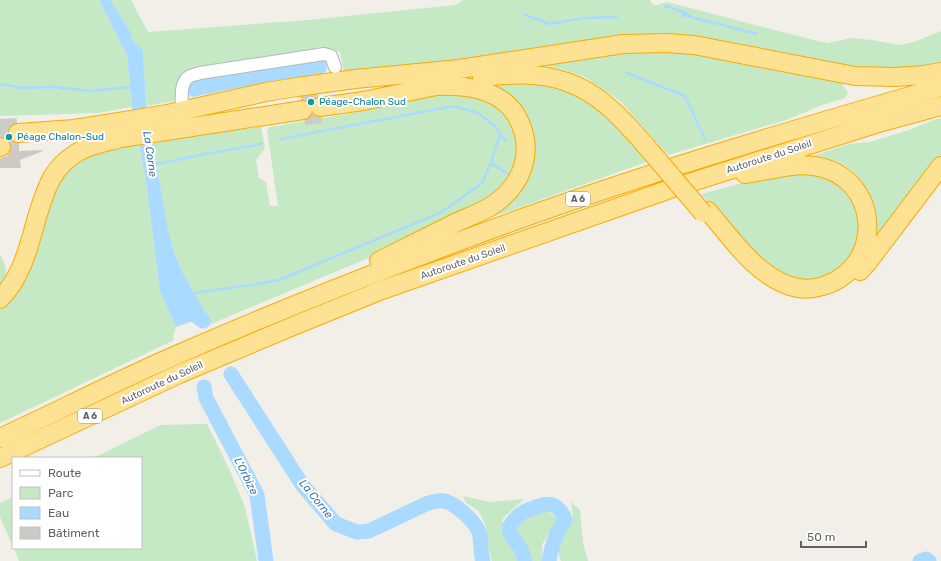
<svg xmlns="http://www.w3.org/2000/svg" width="941" height="561" font-family="Rubik,sans-serif">
<style>
.green{fill:#c5e8c5}
.water{fill:#aadaff}
.lines{fill:none;stroke-linecap:round;stroke-linejoin:round}
.stream{stroke:#aadaff;stroke-width:2.5}
.river{stroke:#aadaff;stroke-width:15}
.building{fill:#cccac5}
.highway-tunnel{stroke:#ccccc8;stroke-width:18;stroke-dasharray:18 9;stroke-linecap:butt}
.minor-casing{stroke:#b5b8bc;stroke-width:14}
.highway-casing{stroke:#f9ab00;stroke-width:20}
.minor{stroke:#fff;stroke-width:12}
.highway{stroke:#fde293;stroke-width:18}
.highway-bridge-casing{stroke:#f9ab00;stroke-width:20;stroke-linecap:butt}
.highway-bridge{stroke:#fde293;stroke-width:18}
.culture-dot{fill:#0f9aa8;stroke:#fff;stroke-width:1.5}
.labels{text-anchor:middle;dominant-baseline:central;stroke-width:4;stroke-linejoin:round;paint-order:stroke}
.shield{fill:#fff;stroke:#8f9295;stroke-width:1}
.shield-label{font-size:9px;font-weight:bold;fill:#5f6368}
.culture-label{font-size:10px;fill:#0d838f;stroke:#fff;text-anchor:start}
.street-label{font-size:10px;fill:#5f6368;stroke:#fff}
.water-label{font-size:11px;font-style:italic;fill:#4174aa;stroke:#fff}
</style>
<rect width="100%" height="100%" fill="#f1efe8"/>
<path class="green" d="M 0,0 L 99,0 L 127,56 L 132,107 L 98,113 L 0,116 Z
M 111,0 L 131,0 L 148,32 L 309,20 L 455,5 L 463,0 L 650,0 L 653,5 L 658,5 L 667,2 L 817,41 L 828,43 L 852,38 L 871,40 L 900,45 L 914,42 L 941,31 L 941,66 L 921,71 L 847,68 L 702,42 L 488,57 L 344,72 L 340,52 L 333,50 L 279,55 L 186,71 L 181,77 L 179,88 L 174,101 L 146,106 L 143,50 L 133,41 L 130,31 L 114,6 Z
M 662,46 L 836,76 L 848,93 L 845,98 L 822,105 L 786,120 L 668,155 L 620,101 L 585,77 L 561,69 L 534,64 Z
M 551,82 L 606,111 L 652,160 L 451,232 L 510,197 L 530,139 L 477,84 Z
M 452,91 L 489,98 L 515,125 L 518,164 L 498,195 L 399,245 L 211,324 C 194,294 175,263 168,230 C 161,200 159,170 152,140 L 171,137 L 261,127 L 265,148 L 256,160 L 259,178 L 266,182 L 270,206 L 278,206 L 267,130 L 270,127 L 353,113 Z
M 941,118 L 941,160 L 876,247 C 876,238 878,228 877,219 C 875,195 861,175 841,163 C 832,159 822,157 813,156 L 849,144 L 870,142 L 909,130 L 934,120 Z
M 138,141 L 146,182 L 160,291 L 176,327 L 173,336 L 174,340 L 0,423 L 0,307 L 56,179 L 90,151 Z
M 806,171 L 845,186 L 863,223 L 852,261 L 829,278 L 796,282 L 760,260 L 701,194 L 780,173 Z
M 0,254 C 6,265 10,280 0,290 Z
M 207,424 L 230,471 L 245,507 L 257,561 L 19,561 L 14,548 L 141,548 L 141,458 L 93,458 L 161,425 Z
M 463,496 L 489,502 L 524,499 L 503,518 L 501,528 L 518,561 L 492,561 L 488,545 L 486,527 L 479,511 L 466,503 Z
M 13,497 L 13,547 L 0,517 L 0,503 Z
M 571,502 L 580,510 L 583,543 L 588,561 L 561,561 C 554,545 564,531 573,518 Z
M 544,509 L 557,518 L 542,545 L 542,561 L 532,561 L 516,530 L 525,517 Z"/>
<path class="water" d="M 99,0 L 111,0 L 114,6 L 130,31 L 133,41 L 143,50 L 146,106 L 168,230 L 174,252 L 183,273 L 207,316 L 176,327 L 160,291 L 146,182 L 132,107 L 127,56 Z
M 324,58 L 326,62 L 327,70 L 323,73 L 262,83 L 192,97 L 188,94 L 188,87 L 191,81 L 259,68 L 264,69 L 276,66 Z"/>
<g class="lines">
<path class="stream" d="M 665,6 L 684,12 L 690,16
M 525,15 L 550,24 L 585,18 L 617,17
M 683,15 L 757,34
M 627,73 L 685,96 L 705,139
M 0,84 L 21,88 L 52,87 L 90,91 L 133,87
M 281,139 L 448,107 L 458,107 L 478,113 L 495,126 L 500,134
M 506,141 L 500,134 L 491,163 L 511,176
M 157,164 L 200,155 L 261,144
M 194,293 L 252,285 L 279,280 L 442,212 L 482,183 L 491,163"/>
<path class="river" d="M 189,310 L 203,321
M 231,374 L 303,486 L 336,524 L 357,532 L 369,531 L 426,504 C 432,502 438,500 444,501 C 455,503 473,520 478,530 C 481,536 480,542 481,548 C 481,553 482,557 483,561
M 204,387 L 206,398 L 257,495 L 266,561
M 525,561 C 524,557 522,552 520,548 C 516,541 509,536 509,527 C 511,524 514,520 517,517 C 522,512 527,510 534,508 C 548,501 558,503 565,519 L 556,535 L 551,551 L 549,561
M 920,561 L 926,559 L 929,561"/>
</g>
<path class="building" d="M 318,95 L 319,97 L 314,99 L 310,103 L 306,100 L 301,100 L 301,97 Z
M 17,120 L 17,123 L 12,125 L 9,128 L 8,133 L 10,139 L 14,143 L 19,143 L 19,151 L 43,150 L 43,151 L 20,160 L 21,168 L 0,168 L 0,158 L 7,156 L 10,152 L 11,147 L 10,142 L 7,138 L 0,136 L 0,121 Z"/>
<g class="lines">
<path class="highway-tunnel" d="M 302,104 L 319,101
M 304,116 L 321,114
M 0,128 L 17,127
M 1,141 L 18,140"/>
<g class="minor-casing">
<path id="minor" d="M 182,111 C 182,100 179,82 190,76 C 193,75 197,74 200,73 L 324,54 L 331,56 L 335,67"/>
</g>
<g class="highway-casing">
<path id="highway" d="M 482,77 C 510,74 539,72 567,82 C 600,93 624,121 646,146
M 320,107 L 363,101 L 451,83
M 18,133 L 74,129 L 119,122 L 167,114 L 266,92 L 297,87 L 355,79 L 459,69 L 623,44 L 666,43 L 694,45 L 855,76 L 895,77 L 923,75 L 941,72
M 0,147 L 1,147
M 708,211 C 731,238 756,275 790,286 C 801,290 813,289 823,286 C 887,266 880,175 814,166 C 792,163 767,171 745,174
M 379,261 C 401,250 424,238 447,227 C 460,220 475,215 488,208 C 522,188 537,151 516,115 C 500,90 467,85 440,86
M 860,271 L 868,262 L 941,166
M 0,299 C 22,277 29,246 37,217 C 46,189 51,168 78,152 C 91,144 107,142 121,138 L 303,110
M 0,438 C 58,411 115,382 174,356 C 286,307 401,262 517,220 C 656,170 799,128 941,87
M 0,458 L 179,374 L 298,324 L 382,290 L 676,187 L 882,122 L 941,106"/>
</g>
<use href="#minor" class="minor"/>
<use href="#highway" class="highway"/>
<g class="highway-bridge-casing">
<path id="highway-bridge" d="M 646,146 L 703,213"/>
</g>
<use href="#highway-bridge" class="highway-bridge"/>
</g>
<g class="culture-dot">
<circle cx="311" cy="102" r="4"/>
<circle cx="9" cy="137" r="4"/>
</g>
<g class="labels">
<g class="shield">
<rect x="566" y="192" width="24" height="14" rx="3"/>
<rect x="78" y="409" width="24" height="14" rx="3"/>
</g>
<g class="shield-label">
<text x="578" y="199">A 6</text>
<text x="90" y="416">A 6</text>
</g>
<g class="culture-label">
<text x="319" y="102">Péage-Chalon Sud</text>
<text x="17" y="137">Péage Chalon-Sud</text>
</g>
<g class="street-label">
<text transform="translate(769 157) rotate(-18)">Autoroute du Soleil</text>
<text transform="translate(463 262) rotate(-19)">Autoroute du Soleil</text>
<text transform="translate(162 383) rotate(-25)">Autoroute du Soleil</text>
</g>
<g class="water-label">
<text transform="translate(150 154) rotate(82)">La Corne</text>
<text transform="translate(246 476) rotate(64)">L'Orbize</text>
<text transform="translate(316 499) rotate(51)">La Corne</text>
</g>
</g>
<rect x="12" y="457" width="130" height="92" fill="#ffffff" stroke="#bfc1c3"/>
<rect x="20" y="470" width="20" height="6" fill="#ffffff" stroke="#bfc1c3"/>
<text x="48" y="477" font-size="12" fill="#5f6368">Route</text>
<rect x="20" y="487" width="20" height="12" fill="#c5e8c5" stroke="#bfc1c3"/>
<text x="48" y="497" font-size="12" fill="#5f6368">Parc</text>
<rect x="20" y="507" width="20" height="12" fill="#aadaff" stroke="#bfc1c3"/>
<text x="48" y="517" font-size="12" fill="#5f6368">Eau</text>
<rect x="20" y="527" width="20" height="12" fill="#cccac5" stroke="#bfc1c3"/>
<text x="48" y="537" font-size="12" fill="#5f6368">Bâtiment</text>
<path d="M801 541v6h65v-6" fill="none" stroke="#5f6368" stroke-width="2"/>
<text x="807" y="541" font-size="12" fill="#5f6368" stroke="#ffffff" stroke-width="3" paint-order="stroke">50 m</text>
</svg>
